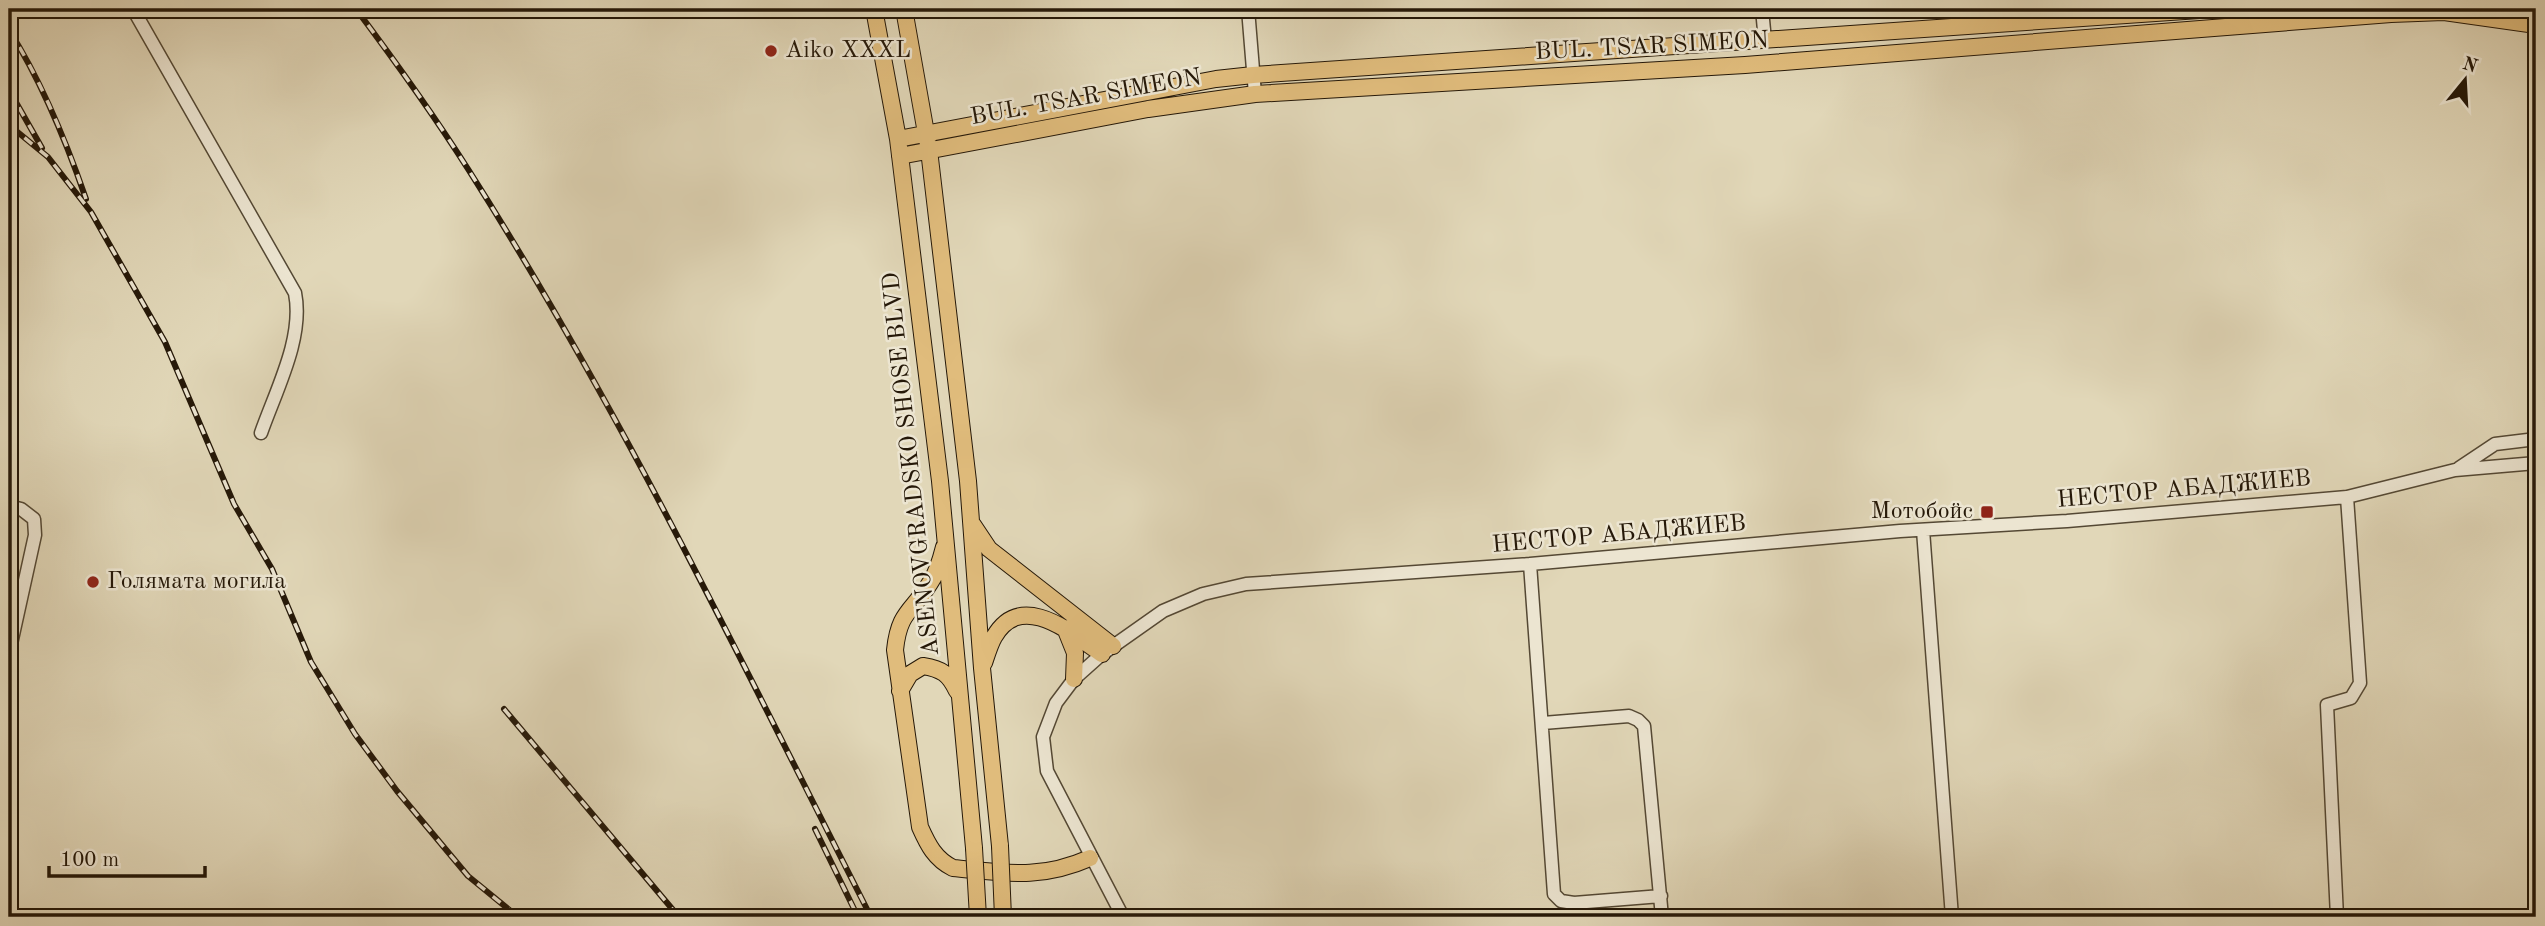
<svg xmlns="http://www.w3.org/2000/svg" width="2545" height="926" font-family="'Old Standard TT',serif">
<style>
.lines{fill:none;stroke-linecap:round;stroke-linejoin:round}
.minor-casing{stroke:#544834;stroke-width:15}
.major-casing{stroke:#251808;stroke-width:18}
.minor{stroke:#ece5d1;stroke-width:12}
.major{stroke:#e0bc7c;stroke-width:16}
.rail-casing{stroke:#251808;stroke-width:6}
.rail{stroke:#ece5d1;stroke-width:3.5;stroke-dasharray:10;stroke-linecap:butt}
.major-bridge-casing{stroke:#251808;stroke-width:18;stroke-linecap:butt}
.major-bridge{stroke:#e0bc7c;stroke-width:16}
.poi-dot{fill:#8f2418;stroke:#ece5d1;stroke-width:2.5}
.labels{text-anchor:middle;dominant-baseline:central;stroke-width:5;stroke-linejoin:round;paint-order:stroke}
.street-label{font-size:24px;fill:#251808;stroke:#ece5d1}
.poi-label{font-size:24px;fill:#251808;stroke:#ece5d1;text-anchor:start}
</style>
<rect width="100%" height="100%" fill="#e1d7b8"/>
<filter id="stains"><feTurbulence type="fractalNoise" baseFrequency=".00286" numOctaves="4"/><feColorMatrix values="0 0 0 0 .2 0 0 0 0 .09 0 0 0 0 .02 0 0 0 .5 -.17"/></filter>
<radialGradient id="worn" r=".72"><stop offset=".6" stop-color="#630" stop-opacity="0"/><stop offset="1" stop-color="#630" stop-opacity=".3"/></radialGradient>
<g class="lines">
<g class="minor-casing">
<path id="minor" d="M 133,9 L 295,293 C 304,338 276,390 261,433
M 1248,9 L 1255,94
M 1762,9 L 1765,41
M 2459,468 L 2495,444 L 2536,439
M 9,506 L 21,509 L 34,519 L 35,535 L 9,653
M 1923,530 L 1952,917
M 1530,564 L 1554,894 L 1561,901 L 1574,903 L 1661,896
M 1543,723 L 1629,716 L 1638,720 L 1644,726 L 1662,917
M 1123,917 L 1047,771 L 1043,737 L 1056,703 L 1074,679 L 1102,654 L 1163,611 L 1203,594 L 1246,584 L 1530,564 L 1900,531 L 2067,521 L 2347,497 L 2455,470 L 2536,463
M 2313,917 L 2337,915
M 2337,917 L 2327,705 L 2351,698 L 2360,683 L 2347,497"/>
</g>
<g class="major-casing">
<path id="major" d="M 874,9 L 898,139 L 940,481 L 974,848
M 904,9 L 929,150 L 968,481 L 982,668 L 1000,846
M 898,139 L 1216,79 L 1253,75 L 2214,9
M 900,156 L 1148,109 L 1255,94 L 1745,65 L 2391,14 L 2444,12 L 2536,25
M 973,525 L 989,549 L 1113,646
M 944,547 C 941,559 937,573 930,583 C 912,612 899,611 895,650 L 920,827 C 928,845 935,859 953,868 C 1006,873 1040,880 1090,858
M 1065,628 L 1075,653 L 1074,679
M 984,663 C 987,654 990,644 994,637 C 1022,589 1072,634 1102,654
M 900,691 L 910,674 L 923,666 C 942,669 949,674 957,691"/>
</g>
<use href="#minor" class="minor"/>
<use href="#major" class="major"/>
<g class="rail-casing">
<path id="rail" d="M 356,9 C 395,61 433,114 468,169 C 620,408 743,665 871,917
M 9,30 C 42,82 66,141 86,199
M 9,90 L 42,148
M 9,125 L 48,157 L 91,212 L 165,342 L 234,504 L 272,569 L 311,662 L 355,734 L 397,791 L 468,876 L 518,917
M 504,709 L 679,917
M 815,829 L 858,917"/>
</g>
<use href="#rail" class="rail"/>
<g class="major-bridge-casing">
<path id="major-bridge" d="M 1000,846 L 1003,917
M 974,848 L 978,917"/>
</g>
<use href="#major-bridge" class="major-bridge"/>
</g>
<g class="poi-dot">
<circle cx="771" cy="51" r="7"/>
<rect x="1980" y="505" width="14" height="14" rx="3.5"/>
<circle cx="93" cy="582" r="7"/>
</g>
<g class="labels">
<g class="street-label">
<text transform="translate(1652 47) rotate(-3)">BUL. TSAR SIMEON</text>
<text transform="translate(1086 98) rotate(-10)">BUL. TSAR SIMEON</text>
<text transform="translate(912 464) rotate(-96)">ASENOVGRADSKO SHOSE BLVD</text>
<text transform="translate(2184 490) rotate(-5)">НЕСТОР АБАДЖИЕВ</text>
<text transform="translate(1619 535) rotate(-5)">НЕСТОР АБАДЖИЕВ</text>
</g>
<g class="poi-label">
<text x="785" y="51">Aiko XXXL</text>
<text x="1973" y="512" text-anchor="end">Мотобойс</text>
<text x="107" y="582">Голямата могила</text>
</g>
</g>
<rect width="2545" height="926" fill="none" stroke="#e1d7b8" stroke-width="35"/>
<rect x="10" y="10" width="2524" height="905" fill="none" stroke="#251808" stroke-width="3.5"/>
<rect x="18" y="18" width="2510" height="891" fill="none" stroke="#251808" stroke-width="2"/>
<g transform="translate(2465 80) rotate(18)" stroke="#ece5d1" stroke-width="5" paint-order="stroke">
<path d="M0-5L12 26L0 18L-12 26Z" fill="#251808"/>
<text y="-10" font-size="19" font-weight="bold" text-anchor="middle" fill="#251808">N</text>
</g>
<path d="M49 866v10h156v-10" fill="none" stroke="#251808" stroke-width="3.5"/>
<text x="60" y="866" font-size="21" fill="#251808" stroke="#ece5d1" stroke-width="5" paint-order="stroke">100 m</text>
<rect width="100%" height="100%" filter="url(#stains)"/>
<rect width="100%" height="100%" fill="url(#worn)"/>
</svg>
